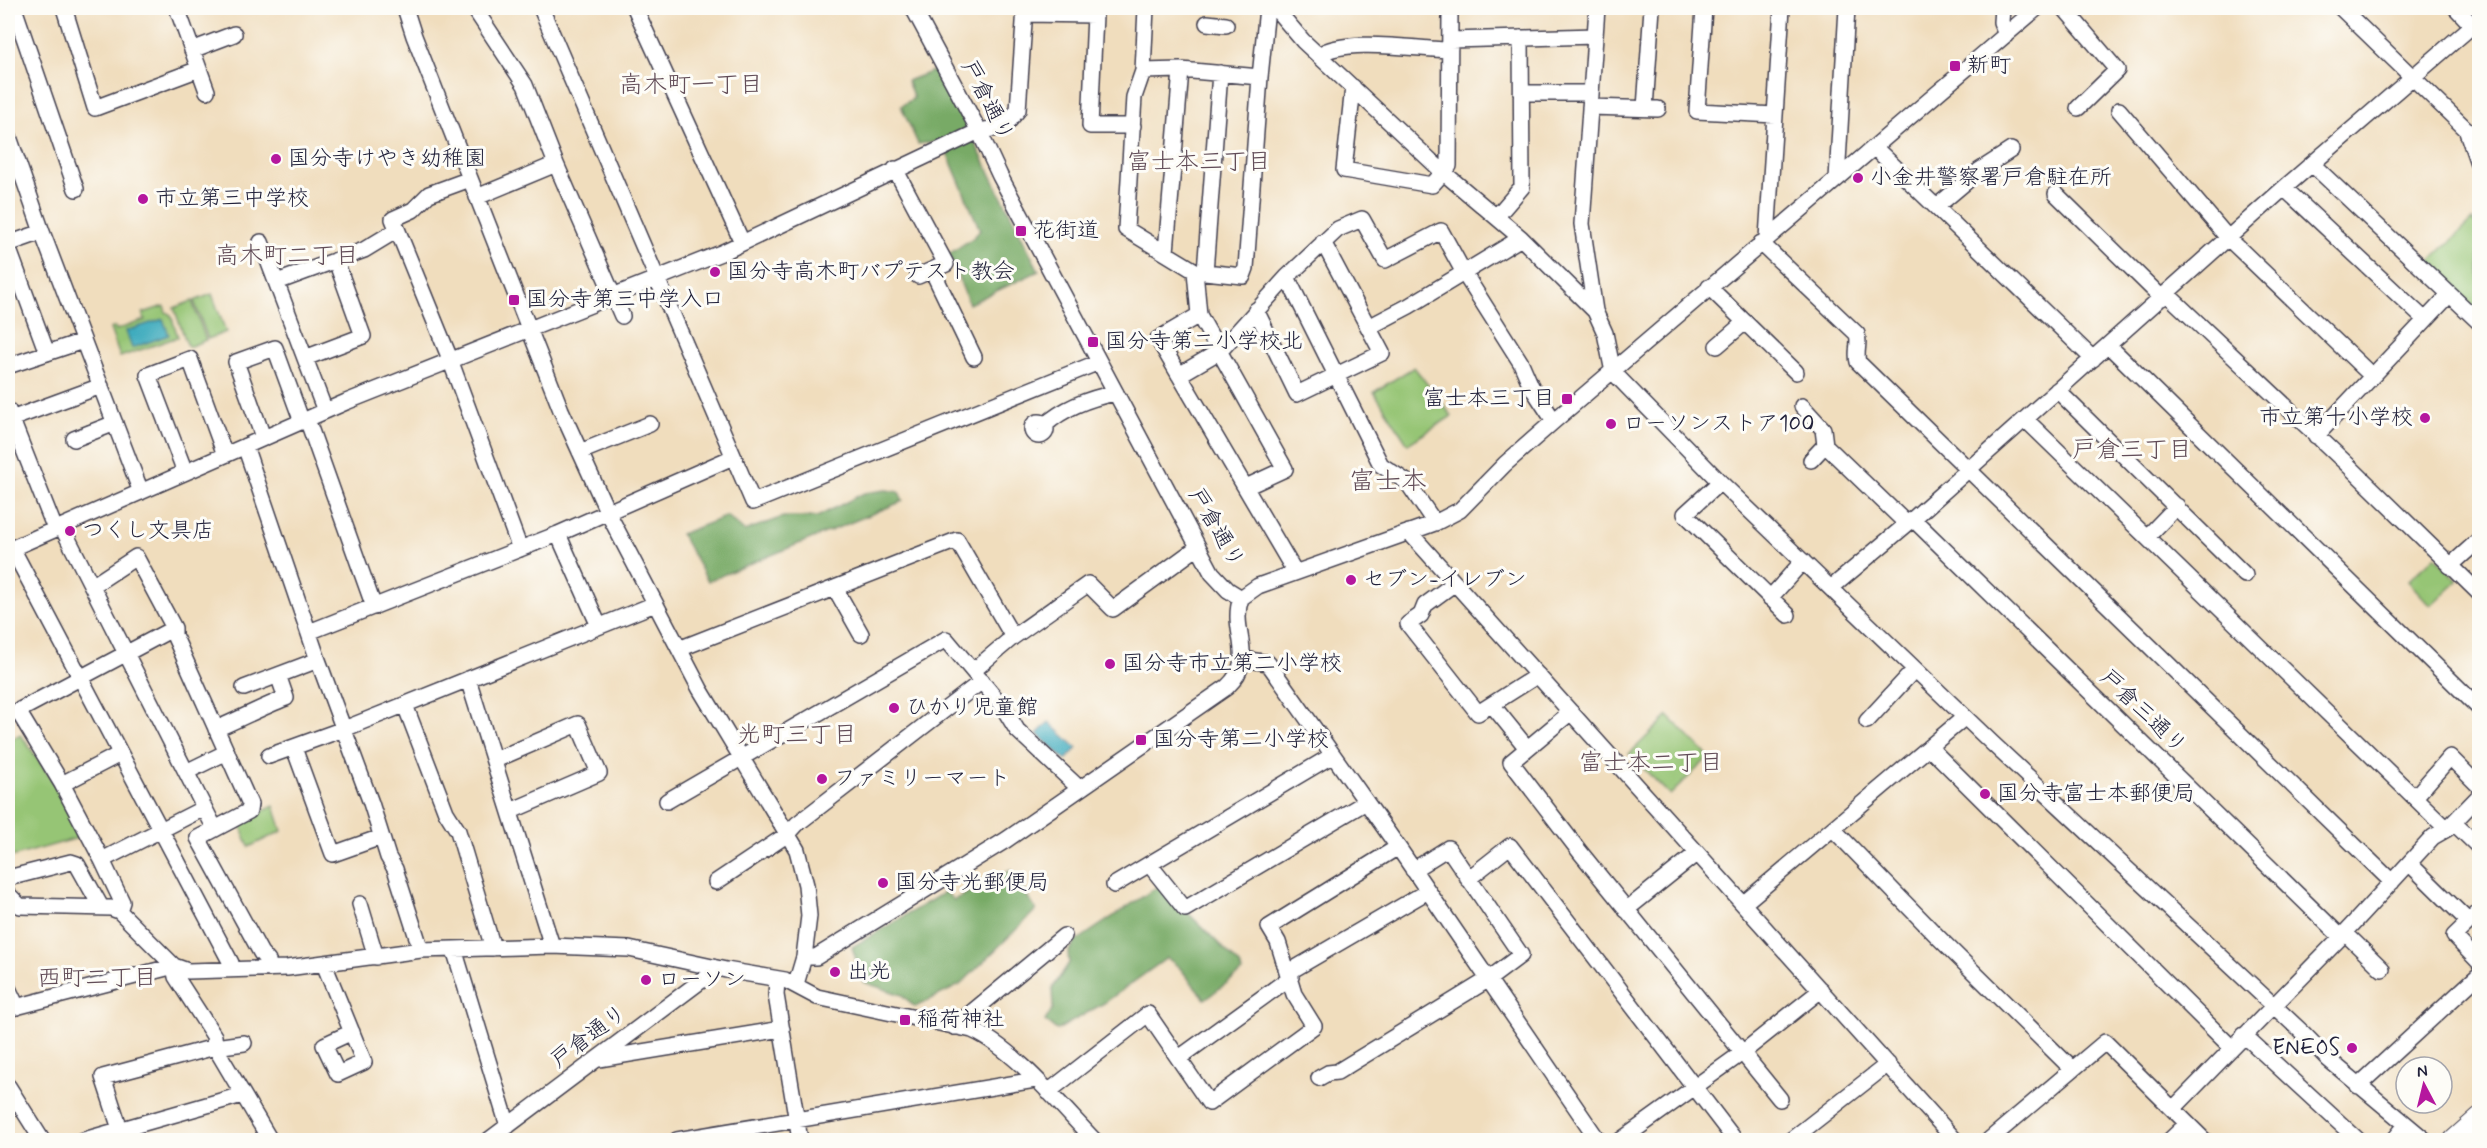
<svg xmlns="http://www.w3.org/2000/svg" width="2487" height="1148" font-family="Mynerve,'Klee One',sans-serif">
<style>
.green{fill:#96c574;stroke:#5c7458;stroke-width:1.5}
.forest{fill:#78aa66;stroke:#4d6650;stroke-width:1.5}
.water{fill:#3facbe;stroke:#30677c;stroke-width:1.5}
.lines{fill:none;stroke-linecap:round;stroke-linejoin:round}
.minor-casing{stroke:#413e4e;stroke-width:18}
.major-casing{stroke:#413e4e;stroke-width:22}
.minor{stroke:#fff;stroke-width:15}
.major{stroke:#fff;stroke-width:20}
.poi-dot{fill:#b5179e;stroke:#fdfcf7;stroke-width:2}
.labels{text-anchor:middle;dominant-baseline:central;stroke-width:6;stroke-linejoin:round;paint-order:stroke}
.poi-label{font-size:22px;fill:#22223b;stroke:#fdfcf7;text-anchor:start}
.street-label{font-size:22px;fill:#22223b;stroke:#fdfcf7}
.neighbourhood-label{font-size:24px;fill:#624d58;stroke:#fdfcf7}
.quarter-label{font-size:26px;fill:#624d58;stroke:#fdfcf7}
</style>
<rect width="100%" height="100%" fill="#fdfcf7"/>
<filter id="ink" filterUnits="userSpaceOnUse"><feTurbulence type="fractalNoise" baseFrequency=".0167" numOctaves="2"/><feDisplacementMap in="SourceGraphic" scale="12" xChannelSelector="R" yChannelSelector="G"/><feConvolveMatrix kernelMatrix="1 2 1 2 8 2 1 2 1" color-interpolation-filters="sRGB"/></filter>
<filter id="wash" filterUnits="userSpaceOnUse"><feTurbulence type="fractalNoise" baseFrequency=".008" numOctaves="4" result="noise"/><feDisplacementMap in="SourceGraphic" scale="24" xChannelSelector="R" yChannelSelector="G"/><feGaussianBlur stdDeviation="1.35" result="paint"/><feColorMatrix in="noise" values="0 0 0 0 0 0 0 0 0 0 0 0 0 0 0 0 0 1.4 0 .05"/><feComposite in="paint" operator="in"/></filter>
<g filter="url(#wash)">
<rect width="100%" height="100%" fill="#f0ddbd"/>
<path class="green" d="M 2473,220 L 2479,227 L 2479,318 L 2425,266 Z
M 212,294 L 226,332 L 208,339 L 194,301 Z
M 192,301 L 206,340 L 188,347 L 174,308 Z
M 164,306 L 166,312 L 171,315 L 178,337 L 120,357 L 110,329 L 115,327 L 116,330 L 145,320 L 143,313 Z
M 1414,367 L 1452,416 L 1408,444 L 1374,392 Z
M 2435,556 L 2458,581 L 2431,606 L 2408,581 Z
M 1668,716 L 1709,757 L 1670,795 L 1629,754 Z
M 8,731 L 14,738 L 21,735 L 53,781 L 85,836 L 8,858 Z
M 274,806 L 282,831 L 249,847 L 239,822 Z"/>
<path class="forest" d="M 938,69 L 1039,271 L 969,304 L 949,254 L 974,237 L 980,230 L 948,155 L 937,142 L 918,144 L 901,106 L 914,98 L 907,81 Z
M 886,490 L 899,492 L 903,501 L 708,581 L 681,534 L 727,516 L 744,531 L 783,517 L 817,517 L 864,493 Z
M 1011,870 L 1036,910 L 960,985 L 915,1007 L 902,995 L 863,982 L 852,947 L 945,892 L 954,900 Z
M 1160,885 L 1240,965 L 1242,972 L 1205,999 L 1179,967 L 1167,958 L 1104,1003 L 1057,1030 L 1045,1021 L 1053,1008 L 1052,989 L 1069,963 L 1068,953 L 1075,942 Z"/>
<path class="water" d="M 163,319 L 169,335 L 132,348 L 126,331 Z
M 1049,722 L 1077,748 L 1066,760 L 1037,734 Z"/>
</g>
<g filter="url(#ink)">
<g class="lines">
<g class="minor-casing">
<path id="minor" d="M 14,8 L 76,189
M 64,8 L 95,108 L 199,69
M 177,8 L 207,91
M 405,8 L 414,36 L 561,410 L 608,513 L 700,689 L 797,850 L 806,885 L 809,916 L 804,957 L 796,984
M 474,8 L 525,85 L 556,164 L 622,316
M 541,8 L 753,502 L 1099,362
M 635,8 L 742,242
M 913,8 L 979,131 L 1000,176 L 1212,573 L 1228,590 L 1241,598
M 1146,8 L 1143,71 L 1134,97 L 1126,229 L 1195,271 L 1243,276 L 1246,268 L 1260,77
M 1275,8 L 1303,41 L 1444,173 L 1521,238 L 1595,311
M 1597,8 L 1582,224 L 1595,311 L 1605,333 L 1613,372 L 1720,482 L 1993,744 L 2303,1033 L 2328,1059 L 2425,1140
M 1704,8 L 1697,111 L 1775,115
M 2002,8 L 2001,22 L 2006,35
M 2064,8 L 2117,70 L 2078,108
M 2341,8 L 2466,129 L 2480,169
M 2456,8 L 2472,25
M 1025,14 L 1095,15 L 1090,126 L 1133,126
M 1207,23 L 1226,25
M 1450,40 L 1595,36
M 192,50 L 234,34
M 1319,55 C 1344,37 1416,49 1448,50
M 1143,71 L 1181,70 L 1260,77 L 1267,8
M 1353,87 L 1344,170 L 1432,185 L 1449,166 L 1450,10
M 1521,93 L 1590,93
M 1590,107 L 1658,109
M 1645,108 L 1652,8
M 2119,110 L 2228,238 L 2372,376
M 8,134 L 42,232 L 141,492
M 1874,147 L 2093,359
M 2312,164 L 2480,323
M 895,169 L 946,264 L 918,276
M 470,179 L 429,194 L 413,210 L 393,219 L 448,354 L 520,549
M 1837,179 L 1847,8
M 2284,188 L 2424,319
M 2056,194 L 2162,298
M 477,197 L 556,164
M 1936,207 L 1980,170 L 2011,150
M 1497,216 L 1522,187 L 1521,38
M 1767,238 L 1782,8
M 261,242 L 325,411
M 1761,243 L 1857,334 C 1860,344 1855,352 1858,362 L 2392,882
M 8,244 L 42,232
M 8,247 L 47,353
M 1166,252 L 1181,70
M 932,270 L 974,357
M 1195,271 L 1199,315 L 1285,469 L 1246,487
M 1205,272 L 1220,73
M 1287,277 L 1381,465 L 1407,482 L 1435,523
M 277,282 L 364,250 L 397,230
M 1709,287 L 1796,372
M 2167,294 L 2349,466 L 2480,594
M 1256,310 L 1297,394 L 1382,353 L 1323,242
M 1199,315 L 1158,339 L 1295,572
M 1369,327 L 1409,306 L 1521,238
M 2108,345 L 2480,709
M 1717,346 L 1745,322
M 305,358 L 363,336 L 336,261
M 8,366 L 83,341
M 1179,375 L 1220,351 L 1287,277 L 1338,229 L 1362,219 L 1385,260 L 1441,231 L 1464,273 L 1521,363 L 1531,386 L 1554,421
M 2057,390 L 2245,575
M 1802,406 L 1823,429 L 1825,445 L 1907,524
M 8,410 L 55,529
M 11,419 L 101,386
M 307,419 L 374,607
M 2025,419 L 2447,829
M1032 429a7 7 0 1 1 14 0a7 7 0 1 1-14 0Z
M 1045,425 C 1065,407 1090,398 1116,393
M 2316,436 L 2449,295
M 263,437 L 236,362 L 275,348 L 302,422
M 74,439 L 115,423
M 245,446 L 318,660 L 371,803 L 388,857 L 395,869 L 421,950
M 580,452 L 650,424
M 1811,460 L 1825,445
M 183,473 L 182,464 L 148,375 L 190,359 L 225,455
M 1720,482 L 1685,514 L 1788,615
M 1913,519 L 2341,937
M 62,527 L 215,829 L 249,811 L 250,804 L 174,635 L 174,628 L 136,557 L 92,586
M 1409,532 L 1955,1140
M 558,534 L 599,626
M 2147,537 L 2177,506
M 12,548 L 231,963 L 231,970
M 8,550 L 346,402 L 721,253 L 979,131 L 1004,127 L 1018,110 L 1025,8
M 2450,566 L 2480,539
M 1455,583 L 1425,605 L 1421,615 L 1408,624 L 1478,713 L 1538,675
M 835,588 L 861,634
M 1831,588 L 1913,519 L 2284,188 L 2480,19
M 1241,598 L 1258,586 L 1435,523 L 1460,510 L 1505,464 L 1554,421 L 2037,8
M 1770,598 L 1803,561
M 309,632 L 558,534 L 733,457
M 679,649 L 957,540 L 1013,637
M 1243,659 L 1268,663 L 1398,847 L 1598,1140
M 973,671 L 1013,637 L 1088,584 L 1113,609 L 1198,547
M 468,679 L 552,946
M 244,688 L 318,660
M 405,705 L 446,812 L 458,831 L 493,948
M 1493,706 L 1527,748
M 1571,712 L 1511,762 L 1580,852 L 1780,1099
M 1867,721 L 1915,669
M 216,729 C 240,719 262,707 286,698 L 278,675
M 1929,747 L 2232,1048
M 294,748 L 333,854 L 381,837
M 269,756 L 349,727 L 655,604
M 495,760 L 578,724 L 599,773 L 511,811
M 186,772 L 227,752
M 62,784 L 120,754
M 2415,797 L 2450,757 L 2480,787
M 667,801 L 946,639 L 1003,707 L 1017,730 L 1079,788
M 2454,823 L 2480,848
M 215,829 L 198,838 L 261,953 L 268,961 L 269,969
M 1833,829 L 1940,939 L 2072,1069
M 102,860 L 204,808
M 2409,863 L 2468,921
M 1149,864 L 1185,909 L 1366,802
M 8,878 L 71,862 L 77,864 L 101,907
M 1468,879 L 1510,846 L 1735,1140
M 716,882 L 788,834 L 797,824 L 982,681
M 1114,885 L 1333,755
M 8,894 L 20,906 L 111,908 L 119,911 L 174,966 L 188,971 L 287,968 L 421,950 L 552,946 L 629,949 L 726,970 L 785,980 L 817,997 L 972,1030 C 1014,1048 1062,1107 1094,1140
M 360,904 L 376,957
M 1743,904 L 1965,717
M 1626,910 L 1697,853
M 119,911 L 122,902 L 102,860 L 62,784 L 18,711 L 174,628
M 2480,911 L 2454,936 L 2480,963
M 2345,933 L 2382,969
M 454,949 L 508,1126
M 804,957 L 816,957 L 1006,840 L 1227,687 C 1259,657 1229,632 1241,598
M 324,964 L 364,1062 L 338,1074 L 324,1045 L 352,1032
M 174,966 L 176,977 L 214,1036 L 215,1047 L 270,1140
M 1289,972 L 1428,891
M 777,979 L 776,995 L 800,1140
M 8,988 L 17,1007
M 8,1009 L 174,966
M 954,1027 L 1064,936
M 2244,1035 L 2358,1140
M 1179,1058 L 1291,977
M 599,1059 L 782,1029
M 1319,1078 L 1328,1073 L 1337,1072 L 1489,979 L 1521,955 L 1448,848 L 1413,870
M 8,1086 L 42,1140
M 2358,1086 L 2480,974
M 1048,1092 L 1148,1014 L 1209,1103 L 1314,1026 L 1294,994 L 1278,942 L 1269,927 L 1398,847
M 2173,1109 L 2341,937 L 2433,837 L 2447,829 L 2480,795
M 120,1129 L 103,1077 L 215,1047 L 244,1043
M 84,1140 L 242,1095
M 489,1140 L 706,977 L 713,967
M 677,1140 L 1035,1080
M 1621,1140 L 1742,1053 L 1821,990
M 1791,1140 L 1888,1064
M 1989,1140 L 2105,1042 L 2204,1140
M 2170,1140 L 2187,1124
M 2394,1140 L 2406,1125"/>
</g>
<g class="major-casing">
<path id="major" d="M 2454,1140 L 2480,1117"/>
</g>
<use href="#minor" class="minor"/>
<use href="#major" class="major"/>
</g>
</g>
<g class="poi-dot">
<rect x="1949" y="60" width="12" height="12" rx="3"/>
<circle cx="276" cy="159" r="6"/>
<circle cx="1858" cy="178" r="6"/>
<circle cx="143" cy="199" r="6"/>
<rect x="1015" y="225" width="12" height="12" rx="3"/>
<circle cx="715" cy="272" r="6"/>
<rect x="508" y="294" width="12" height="12" rx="3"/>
<rect x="1087" y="336" width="12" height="12" rx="3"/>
<rect x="1561" y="393" width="12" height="12" rx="3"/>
<circle cx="2425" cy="418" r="6"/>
<circle cx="1611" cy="424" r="6"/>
<circle cx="70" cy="531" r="6"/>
<circle cx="1351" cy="580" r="6"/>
<circle cx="1110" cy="664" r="6"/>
<circle cx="894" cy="708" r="6"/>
<rect x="1135" y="734" width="12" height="12" rx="3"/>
<circle cx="822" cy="779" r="6"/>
<circle cx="1985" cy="794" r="6"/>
<circle cx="883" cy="883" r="6"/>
<circle cx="835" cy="972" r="6"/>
<circle cx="646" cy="980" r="6"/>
<rect x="899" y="1014" width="12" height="12" rx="3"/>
<circle cx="2352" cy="1048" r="6"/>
</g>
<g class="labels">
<g class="poi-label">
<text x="1967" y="66">新町</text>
<text x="288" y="159">国分寺けやき幼稚園</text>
<text x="1870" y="178">小金井警察署戸倉駐在所</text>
<text x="155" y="199">市立第三中学校</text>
<text x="1033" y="231">花街道</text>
<text x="727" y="272">国分寺高木町バプテスト教会</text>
<text x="526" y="300">国分寺第三中学入口</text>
<text x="1105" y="342">国分寺第二小学校北</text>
<text x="1555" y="399" text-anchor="end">富士本三丁目</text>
<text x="2413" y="418" text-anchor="end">市立第十小学校</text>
<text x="1623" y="424">ローソンストア100</text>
<text x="82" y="531">つくし文具店</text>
<text x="1363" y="580">セブン-イレブン</text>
<text x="1122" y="664">国分寺市立第二小学校</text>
<text x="906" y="708">ひかり児童館</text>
<text x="1153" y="740">国分寺第二小学校</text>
<text x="834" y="779">ファミリーマート</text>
<text x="1997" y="794">国分寺富士本郵便局</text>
<text x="895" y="883">国分寺光郵便局</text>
<text x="847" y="972">出光</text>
<text x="658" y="980">ローソン</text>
<text x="917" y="1020">稲荷神社</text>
<text x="2340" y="1048" text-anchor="end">ENEOS</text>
</g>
<g class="street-label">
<text transform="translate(987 101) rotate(63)">戸倉通り</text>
<text transform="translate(1216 528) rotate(60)">戸倉通り</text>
<text transform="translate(2143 712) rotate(44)">戸倉三通り</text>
<text transform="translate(589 1037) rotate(-37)">戸倉通り</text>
</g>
<g class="neighbourhood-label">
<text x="691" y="85">高木町一丁目</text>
<text x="1199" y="162">富士本三丁目</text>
<text x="287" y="256">高木町二丁目</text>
<text x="2132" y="450">戸倉三丁目</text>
<text x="797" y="735">光町三丁目</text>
<text x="1651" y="763">富士本二丁目</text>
<text x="97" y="978">西町二丁目</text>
</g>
<g class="quarter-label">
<text x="1388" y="482">富士本</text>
</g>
</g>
<rect width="2487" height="1148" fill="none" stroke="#fdfcf7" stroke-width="30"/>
<g transform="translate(2424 1085) rotate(353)"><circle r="28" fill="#fdfcf7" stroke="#a5a5ac" stroke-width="1.5"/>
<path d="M0-4.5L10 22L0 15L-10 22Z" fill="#b5179e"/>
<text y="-9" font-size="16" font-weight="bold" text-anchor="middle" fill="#22223b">N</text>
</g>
</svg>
